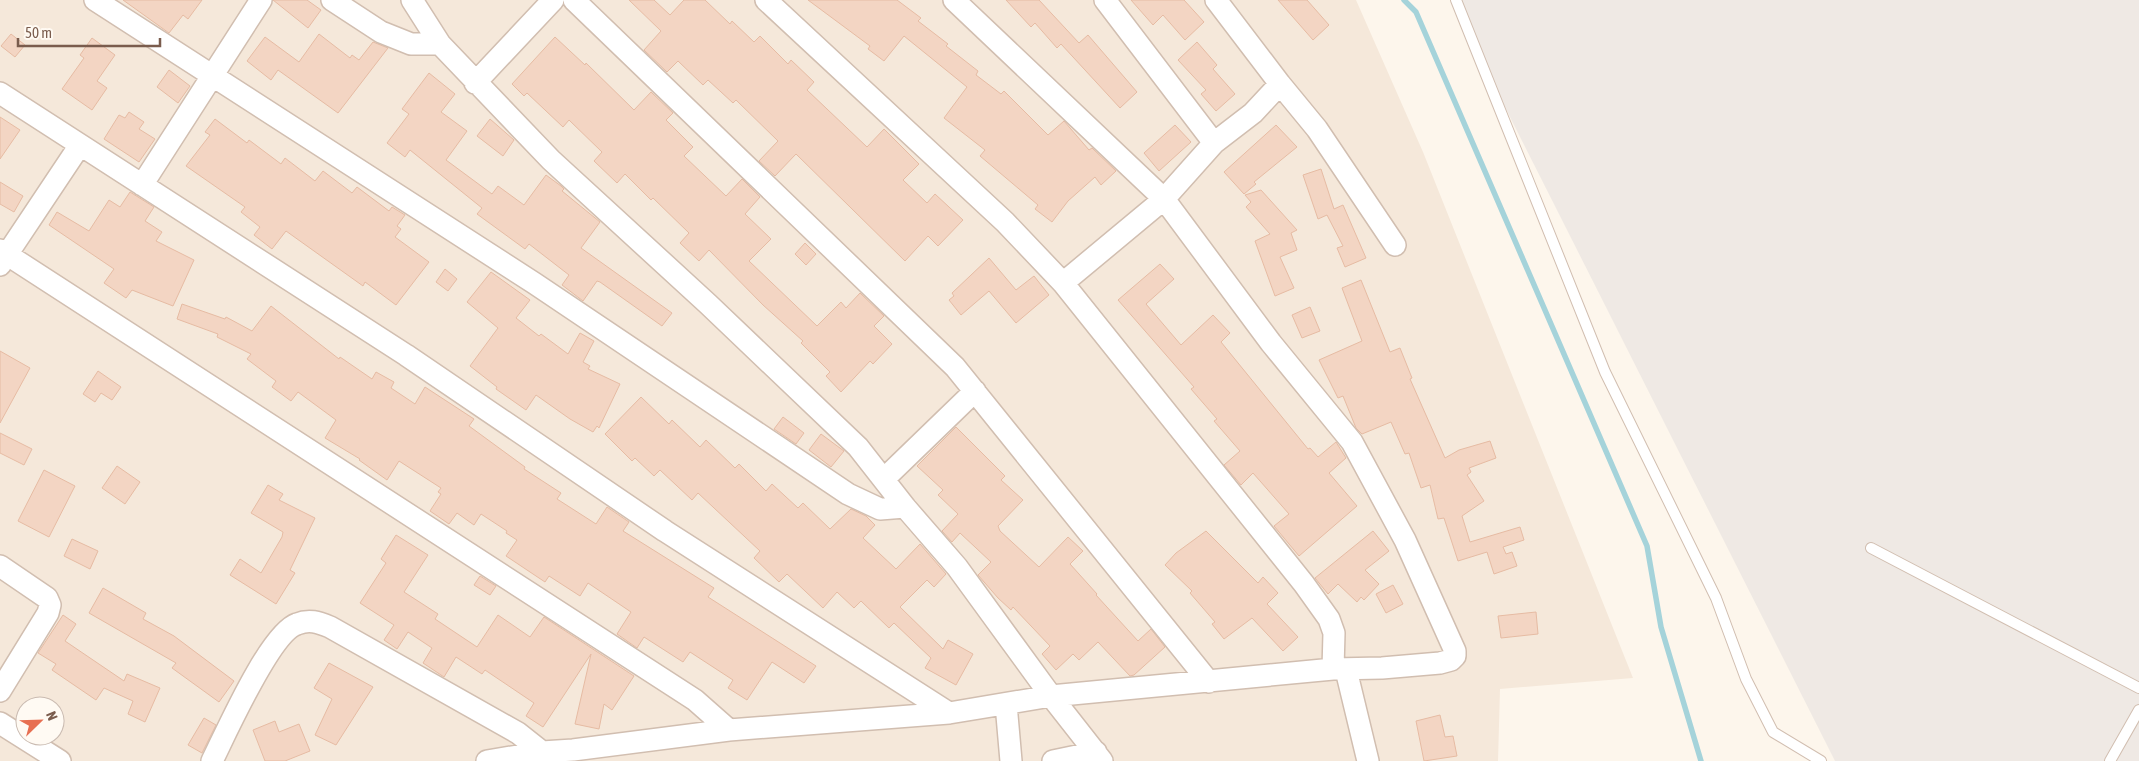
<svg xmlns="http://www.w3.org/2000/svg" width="2139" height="761" font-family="'Asap Condensed',sans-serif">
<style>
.residential{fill:#f5e8da;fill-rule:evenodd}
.industrial{fill:#efe9e4}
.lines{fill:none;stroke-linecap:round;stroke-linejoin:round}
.stream{stroke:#a5d3da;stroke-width:5.5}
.building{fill:#f3d5c3;stroke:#e6bba3}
.service-casing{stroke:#d1beb0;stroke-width:12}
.minor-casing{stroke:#d1beb0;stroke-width:24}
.service{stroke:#fff;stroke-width:10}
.minor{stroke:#fff;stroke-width:21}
</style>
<rect width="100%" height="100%" fill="#fdf6ec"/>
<path class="residential" d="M 0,0 L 1356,0 L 1423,152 L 1633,678 L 1500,689 L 1498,761 L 0,761 ZM 25,706 L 55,706 L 55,736 L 25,736 Z"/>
<path class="industrial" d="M 1451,0 L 2139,0 L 2139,761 L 1835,761 Z"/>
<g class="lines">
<path class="stream" d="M 1404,0 L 1416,12 L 1647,546 L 1661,627 L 1701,761"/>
</g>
<path class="building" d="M 123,0 L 202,0 L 188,19 L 183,15 L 169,33 Z
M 273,0 L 307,0 L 321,10 L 308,28 Z
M 629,0 L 654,0 L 670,15 L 684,0 L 705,0 L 730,24 L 732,21 L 754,42 L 760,36 L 788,64 L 791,60 L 814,82 L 807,90 L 867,147 L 884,129 L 919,164 L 903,180 L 927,203 L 935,194 L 963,220 L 938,246 L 928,236 L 905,261 L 796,154 L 775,176 L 759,161 L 778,141 L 736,100 L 733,103 L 708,80 L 703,85 L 678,61 L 667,72 L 644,50 L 661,31 Z
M 808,0 L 897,0 L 921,18 L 918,21 L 948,44 L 946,46 L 978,71 L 976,75 L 1001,94 L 1004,91 L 1048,135 L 1064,121 L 1089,150 L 1092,148 L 1116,171 L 1101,185 L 1095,177 L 1068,201 L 1052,222 L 1035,209 L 1038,205 L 980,156 L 985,150 L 944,118 L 967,87 L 904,36 L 884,61 L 868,49 L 870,46 Z
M 1006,0 L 1039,0 L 1079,43 L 1088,35 L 1137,92 L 1120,108 L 1061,44 L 1057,48 L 1035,23 L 1031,27 Z
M 1131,0 L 1184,0 L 1204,22 L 1185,40 L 1163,15 L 1153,25 Z
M 1278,0 L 1307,0 L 1329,25 L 1313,40 Z
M 11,34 L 25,45 L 15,57 L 1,46 Z
M 319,34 L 350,58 L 352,55 L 359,60 L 373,42 L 388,48 L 338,113 L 278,70 L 271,80 L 247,61 L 265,37 L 299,62 Z
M 555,37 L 585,65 L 586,63 L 634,110 L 651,92 L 673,113 L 666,120 L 693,147 L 684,156 L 726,196 L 742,179 L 760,197 L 745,214 L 771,239 L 749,261 L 817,326 L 841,302 L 846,308 L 860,293 L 884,316 L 874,326 L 892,344 L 873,364 L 870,361 L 841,392 L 826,376 L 830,372 L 801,343 L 803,341 L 763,305 L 709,250 L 699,261 L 680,243 L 689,233 L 653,198 L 651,200 L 625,174 L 617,183 L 594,161 L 602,152 L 569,120 L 563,127 L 527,93 L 524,96 L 512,84 Z
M 92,38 L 115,55 L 97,81 L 107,88 L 92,110 L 62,89 L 84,58 L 80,55 Z
M 1197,42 L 1217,65 L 1213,69 L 1235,94 L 1216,111 L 1201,94 L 1206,90 L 1178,60 Z
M 169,70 L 190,86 L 178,103 L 157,87 Z
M 429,73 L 455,94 L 441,112 L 467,131 L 446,160 L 492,194 L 498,186 L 524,205 L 546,175 L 561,186 L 564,189 L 562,191 L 600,222 L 581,248 L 672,313 L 662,326 L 600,282 L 597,281 L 583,301 L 562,285 L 569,275 L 529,244 L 525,249 L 477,214 L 482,208 L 410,150 L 405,157 L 387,143 L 409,114 L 402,109 Z
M 129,112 L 144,122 L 139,129 L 155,139 L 139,162 L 104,139 L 119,115 L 125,118 Z
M 0,117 L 20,130 L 0,159 Z
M 215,119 L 247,143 L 249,140 L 281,164 L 285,158 L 315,181 L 323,171 L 352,193 L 357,187 L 389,211 L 392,207 L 405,215 L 397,226 L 401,229 L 395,237 L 429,262 L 396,305 L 365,282 L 363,286 L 286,231 L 272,249 L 254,235 L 260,227 L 241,212 L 245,207 L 186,166 L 210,135 L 205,132 Z
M 490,119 L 514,140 L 503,156 L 477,136 Z
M 1175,125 L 1191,142 L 1159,171 L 1144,153 Z
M 1276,125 L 1297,147 L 1254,182 L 1256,184 L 1244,194 L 1224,172 Z
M 1321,169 L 1334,209 L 1343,205 L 1366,258 L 1345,267 L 1337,248 L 1343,246 L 1327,215 L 1318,219 L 1303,175 Z
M 0,182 L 23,196 L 14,212 L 0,204 Z
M 1261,190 L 1297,230 L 1291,233 L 1297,250 L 1280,257 L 1294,288 L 1275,296 L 1255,241 L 1270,234 L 1246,207 L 1251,202 L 1245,195 Z
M 130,192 L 154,207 L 145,221 L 162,232 L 156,241 L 194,260 L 173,306 L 132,290 L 126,298 L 104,283 L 114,269 L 49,225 L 57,212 L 89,231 L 109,200 L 120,207 Z
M 805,243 L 816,254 L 806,265 L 795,254 Z
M 989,258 L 1016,290 L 1034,276 L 1049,295 L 1016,323 L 989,291 L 961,315 L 949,300 L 954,296 L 952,293 Z
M 1160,264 L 1174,279 L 1146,304 L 1181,345 L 1213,315 L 1230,333 L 1221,342 L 1308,449 L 1310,448 L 1318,457 L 1336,442 L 1346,458 L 1329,473 L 1357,506 L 1299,556 L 1274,526 L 1289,514 L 1253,473 L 1241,485 L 1224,465 L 1240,451 L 1214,421 L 1217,419 L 1191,389 L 1194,387 L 1118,300 Z
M 445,269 L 457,279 L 448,291 L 436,282 Z
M 491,272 L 530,300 L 516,318 L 539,336 L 541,334 L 568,354 L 580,333 L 594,341 L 583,362 L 590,366 L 588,369 L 620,384 L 599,428 L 597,426 L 593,432 L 570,419 L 536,395 L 526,410 L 496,389 L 497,387 L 470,366 L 498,328 L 467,302 Z
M 1361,280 L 1390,352 L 1400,348 L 1412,378 L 1410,379 L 1445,458 L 1459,450 L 1490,441 L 1496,458 L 1469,468 L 1471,472 L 1467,475 L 1484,501 L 1462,516 L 1470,542 L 1520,527 L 1524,540 L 1503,547 L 1506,554 L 1512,552 L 1517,566 L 1494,574 L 1487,552 L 1458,561 L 1444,518 L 1438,519 L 1430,485 L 1421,488 L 1409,453 L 1405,454 L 1391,422 L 1362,434 L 1356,428 L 1343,396 L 1338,398 L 1319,360 L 1362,341 L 1342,288 Z
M 182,304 L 225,319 L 226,317 L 252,331 L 271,306 L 339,359 L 340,357 L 372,379 L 376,372 L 394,382 L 391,388 L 415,404 L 425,387 L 474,419 L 469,426 L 525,467 L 524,469 L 561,493 L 557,499 L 596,524 L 607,507 L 629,522 L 623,531 L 714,588 L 708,597 L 816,666 L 804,683 L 772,662 L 747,700 L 728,688 L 733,680 L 690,652 L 683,662 L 644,637 L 637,648 L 617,634 L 631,612 L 588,583 L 580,596 L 549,576 L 545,582 L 506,556 L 517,540 L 506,533 L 507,531 L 481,514 L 474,525 L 457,513 L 449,524 L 430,511 L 441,494 L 438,492 L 441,488 L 399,461 L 387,480 L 359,460 L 360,459 L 325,438 L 336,420 L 298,392 L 291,401 L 272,387 L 276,381 L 247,359 L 251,354 L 217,337 L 218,334 L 177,319 Z
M 1310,307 L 1320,331 L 1302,338 L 1292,315 Z
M 0,351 L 30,368 L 0,423 Z
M 98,371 L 121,387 L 112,400 L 101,393 L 95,402 L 83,394 Z
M 641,397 L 669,424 L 672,420 L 700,447 L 706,440 L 735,468 L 739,464 L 766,491 L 772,484 L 798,508 L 803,503 L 830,529 L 851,509 L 866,516 L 875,525 L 863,538 L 896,569 L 920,544 L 946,574 L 934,587 L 927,580 L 900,607 L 943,649 L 948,640 L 973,654 L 956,685 L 925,668 L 931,658 L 894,623 L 889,628 L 861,601 L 854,608 L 837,592 L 823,608 L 787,574 L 779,582 L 754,558 L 760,551 L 698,493 L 692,500 L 660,470 L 654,476 L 635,458 L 632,461 L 605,434 Z
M 783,417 L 804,433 L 796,444 L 774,429 Z
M 956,427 L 1005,476 L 1001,480 L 1023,500 L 998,526 L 1000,531 L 1039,567 L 1068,537 L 1083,551 L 1070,564 L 1097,594 L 1096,595 L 1138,641 L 1151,629 L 1165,647 L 1134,675 L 1130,676 L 1098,642 L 1079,660 L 1073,654 L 1056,670 L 1042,654 L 1050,646 L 1013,607 L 1011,610 L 998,598 L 978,575 L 991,562 L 960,533 L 952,542 L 942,531 L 958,514 L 938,495 L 943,490 L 917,466 Z
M 0,433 L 32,449 L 24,465 L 0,453 Z
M 821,434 L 844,451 L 831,467 L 809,450 Z
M 117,466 L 140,482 L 125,504 L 102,488 Z
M 44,470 L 75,486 L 49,537 L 18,521 Z
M 268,485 L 283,494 L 279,500 L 315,518 L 290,570 L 295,573 L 276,604 L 230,575 L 240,559 L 261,573 L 282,537 L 283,532 L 251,513 Z
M 1206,531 L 1258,583 L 1263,577 L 1278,593 L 1267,604 L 1298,637 L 1283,651 L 1252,618 L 1224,639 L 1212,624 L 1215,622 L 1190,593 L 1192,591 L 1165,565 L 1176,553 Z
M 1373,531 L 1389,551 L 1365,570 L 1379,584 L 1364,600 L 1361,597 L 1357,602 L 1338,584 L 1328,594 L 1315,578 Z
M 396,535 L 428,555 L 404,592 L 438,614 L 435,619 L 477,647 L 498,615 L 530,637 L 544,617 L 634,676 L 612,710 L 604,704 L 599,729 L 575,724 L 591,654 L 543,727 L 526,716 L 534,703 L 485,670 L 482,674 L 456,657 L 444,677 L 423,663 L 432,648 L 408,632 L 397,649 L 384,640 L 394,625 L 360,603 L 386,563 L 381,559 Z
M 72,539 L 98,551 L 90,569 L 64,556 Z
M 480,576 L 496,586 L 490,595 L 474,585 Z
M 1393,585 L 1403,604 L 1386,613 L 1376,594 Z
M 103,588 L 146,613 L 143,619 L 174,636 L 234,681 L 219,702 L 172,668 L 176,663 L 89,613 Z
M 1536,612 L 1538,634 L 1501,638 L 1498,616 Z
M 63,615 L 76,624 L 65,641 L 124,681 L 127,674 L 160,688 L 145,722 L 128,714 L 133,701 L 104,688 L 96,700 L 52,670 L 56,664 L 38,653 Z
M 329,663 L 373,687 L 336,745 L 315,735 L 332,699 L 314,688 Z
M 1440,715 L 1445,737 L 1453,736 L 1457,756 L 1424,761 L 1416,721 Z
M 204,718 L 216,725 L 202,753 L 188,745 Z
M 275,721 L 279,732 L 299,724 L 310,751 L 285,761 L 265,761 L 253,730 Z"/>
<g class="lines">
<g class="service-casing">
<path id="service" d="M 1456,0 L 1605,372 L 1716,598 L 1746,679 L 1773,732 L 1821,761
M 1871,548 L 2139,688
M 2110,761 L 2139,710"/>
</g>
<g class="minor-casing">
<path id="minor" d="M 95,0 L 534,283 L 848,494 L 880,509 L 905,507
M 332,0 L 381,32 L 411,44 L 440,44
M 412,0 L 440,44 L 551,160 L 708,304 L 858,447 L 905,507 L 957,567 L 1051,696 L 1102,761
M 574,0 L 955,367 L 1209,682
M 766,0 L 1005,222 L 1063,283 L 1304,584 L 1329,619 L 1334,633 L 1333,669
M 1105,0 L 1214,143 L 1253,113 L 1280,84 L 1317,129 L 1395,245
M 1216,0 L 1280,84
M 475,83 L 553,0
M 0,93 L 406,355 L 665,531 L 949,713
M 142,185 L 261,0
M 0,250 L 695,700 L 729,730
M 0,265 L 80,145
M 1063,283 L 1164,199 L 1214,143
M 884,479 L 975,391
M 0,566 L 47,598 L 50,605 L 48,613 L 0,691
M 1346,670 L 1368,761
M 1006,704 L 1011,761
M 0,723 L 60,761
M 212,761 C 226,733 270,633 297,624 C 309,619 318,622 330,627 L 518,733 L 542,752
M 487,761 L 542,752 L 573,750 L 729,730 L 949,713 L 1051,696 L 1333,669 L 1382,668 L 1440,663 L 1451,660 L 1455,656 L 1455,651 L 1405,540 L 1352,442 L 1271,343 L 1164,199 L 954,0
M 1053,761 L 1096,752"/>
</g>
<use href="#service" class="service"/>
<use href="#minor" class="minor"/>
</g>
<g transform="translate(40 721) rotate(67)"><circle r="24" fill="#fffaf3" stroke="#cabbb1"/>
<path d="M0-4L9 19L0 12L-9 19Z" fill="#e76f51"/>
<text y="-8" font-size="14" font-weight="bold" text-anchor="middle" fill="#7a5c4d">N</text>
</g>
<path d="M18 38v8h142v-8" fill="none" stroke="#7a5c4d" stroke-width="2.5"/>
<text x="25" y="38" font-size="15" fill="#7a5c4d" stroke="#fffaf3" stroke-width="4" paint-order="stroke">50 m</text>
</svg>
